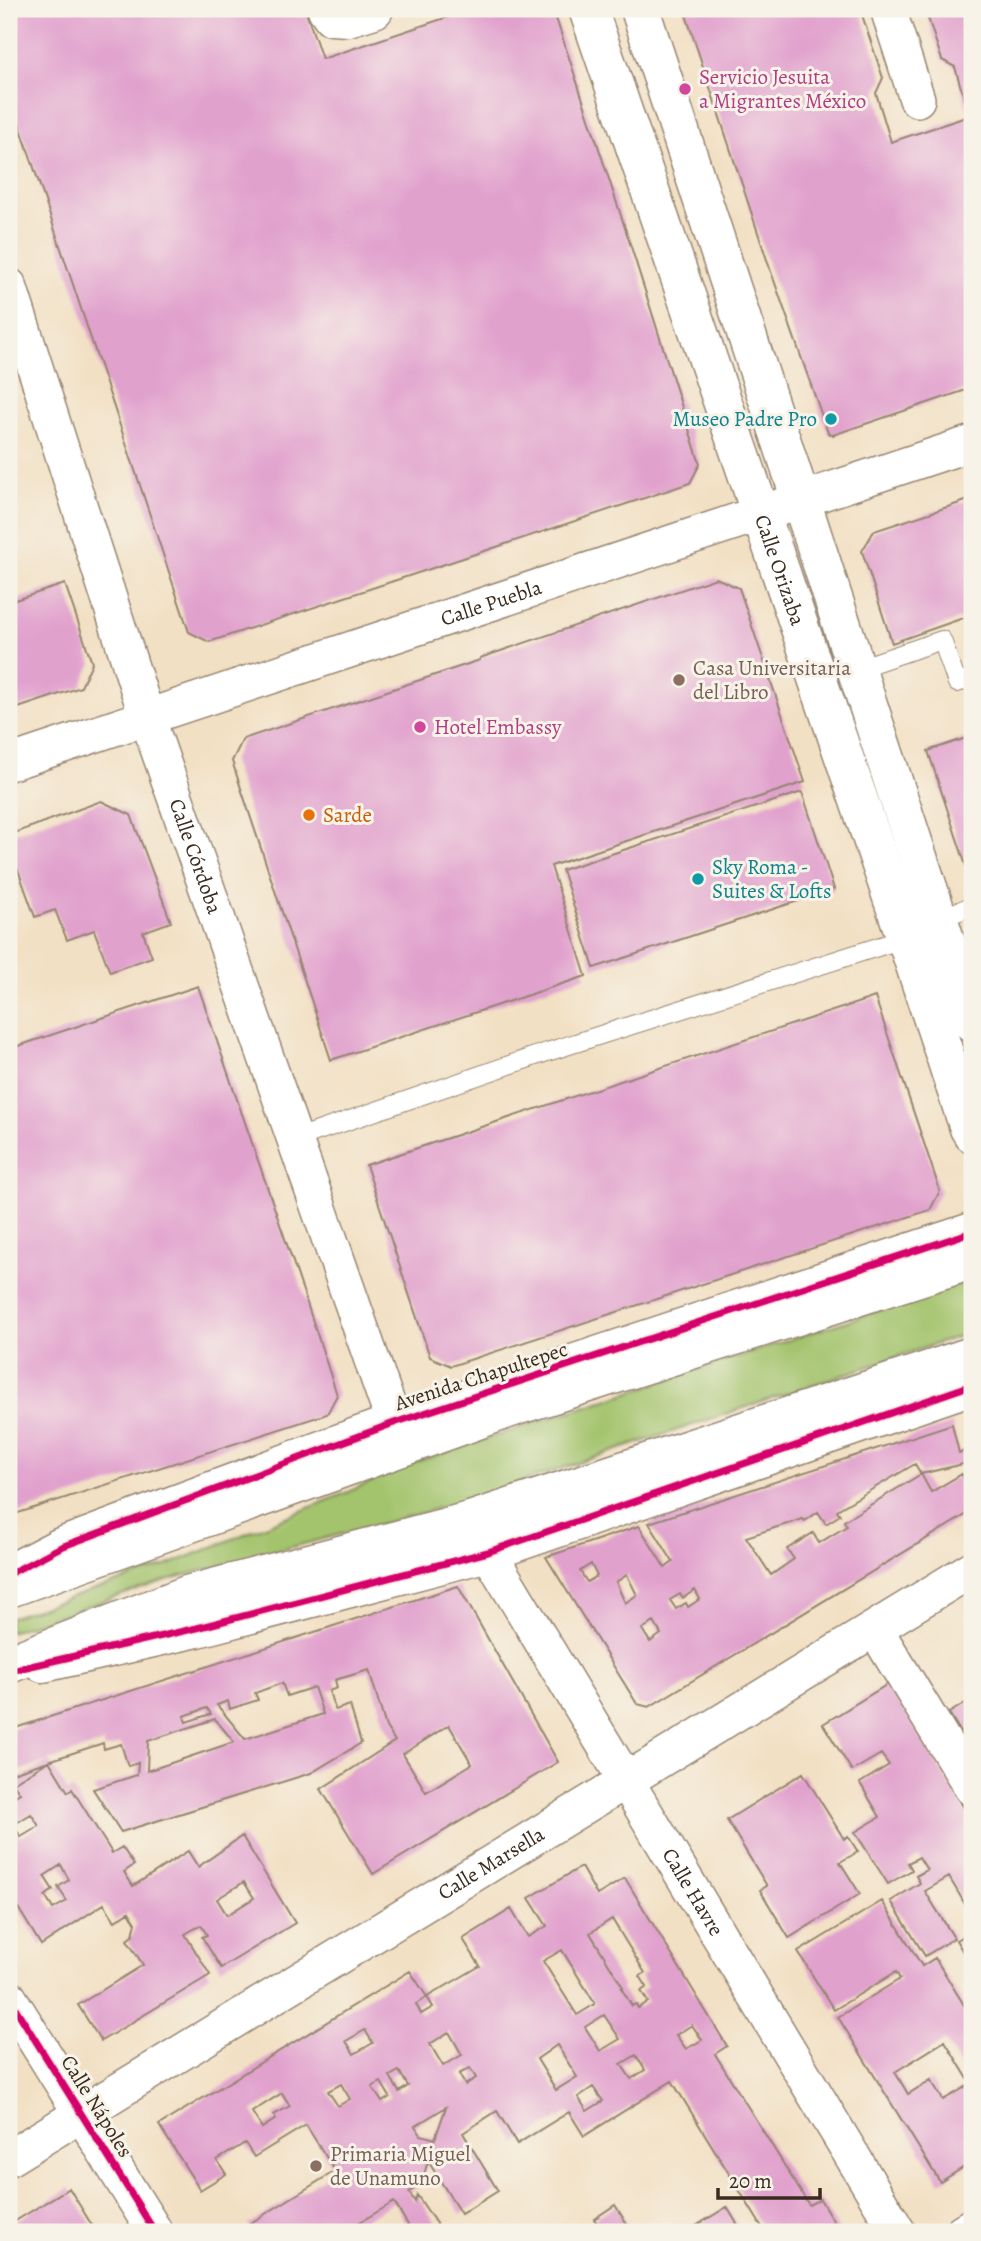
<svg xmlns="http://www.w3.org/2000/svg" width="981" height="2241" font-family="Alegreya,serif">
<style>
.green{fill:#a3c36c;stroke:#6f7645;stroke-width:2}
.building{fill:#e1a1cd;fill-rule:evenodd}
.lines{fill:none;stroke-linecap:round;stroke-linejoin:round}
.lane-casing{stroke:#968571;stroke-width:20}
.street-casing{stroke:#968571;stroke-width:38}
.secondary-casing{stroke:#968571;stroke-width:41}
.primary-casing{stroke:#968571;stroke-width:41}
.lane{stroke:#fff;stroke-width:18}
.street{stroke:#fff;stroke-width:35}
.secondary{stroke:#fff;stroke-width:38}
.primary{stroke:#fff;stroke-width:38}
.cycleway-casing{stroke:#f7f3e8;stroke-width:11}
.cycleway{stroke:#d6006c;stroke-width:7}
.hotel-dot{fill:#d1479c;stroke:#f7f3e8;stroke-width:2.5}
.culture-dot{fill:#0f9aa8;stroke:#f7f3e8;stroke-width:2.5}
.education-dot{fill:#8d6e63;stroke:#f7f3e8;stroke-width:2.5}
.food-dot{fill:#e8710a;stroke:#f7f3e8;stroke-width:2.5}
.labels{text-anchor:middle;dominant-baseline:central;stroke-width:6;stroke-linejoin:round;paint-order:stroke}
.hotel-label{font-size:21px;fill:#b23c85;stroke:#f7f3e8;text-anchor:start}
.culture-label{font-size:21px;fill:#0d838f;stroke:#f7f3e8;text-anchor:end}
.street-label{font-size:21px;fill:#3b2a1e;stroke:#f7f3e8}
.education-label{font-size:21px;fill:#785e54;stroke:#f7f3e8;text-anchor:start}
.food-label{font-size:21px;fill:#c56008;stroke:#f7f3e8;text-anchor:start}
</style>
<rect width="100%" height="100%" fill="#f7f3e8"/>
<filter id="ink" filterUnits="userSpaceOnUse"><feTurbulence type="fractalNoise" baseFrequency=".0143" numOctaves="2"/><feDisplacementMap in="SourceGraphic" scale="14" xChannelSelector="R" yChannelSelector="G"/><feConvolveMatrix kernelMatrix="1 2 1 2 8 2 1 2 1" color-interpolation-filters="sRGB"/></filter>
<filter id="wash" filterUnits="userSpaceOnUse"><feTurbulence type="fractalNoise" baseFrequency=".00686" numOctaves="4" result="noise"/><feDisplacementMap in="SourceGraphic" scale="28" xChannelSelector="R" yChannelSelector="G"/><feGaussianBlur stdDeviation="1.57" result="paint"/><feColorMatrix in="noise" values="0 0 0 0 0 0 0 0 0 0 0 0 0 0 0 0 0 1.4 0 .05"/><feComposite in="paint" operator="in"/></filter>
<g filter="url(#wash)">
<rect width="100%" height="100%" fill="#f2e0c4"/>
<path class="green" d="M 972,1280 L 972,1332 L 512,1485 L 429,1511 L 170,1579 L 9,1632 L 9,1618 L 166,1566 L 348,1492 L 413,1463 Z"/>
<g id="blocks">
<path class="building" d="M 9,9 L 305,9 L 322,59 L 472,9 L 553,9 L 626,231 L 700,464 L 690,483 L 209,642 L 189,632 L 9,93 Z
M 684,9 L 860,9 L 883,78 L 876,93 L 891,142 L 969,116 L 955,67 L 942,60 L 925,9 L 972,9 L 972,388 L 833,435 L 828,433 L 770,269 Z
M 972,499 L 972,615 L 892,643 L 862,551 L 874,531 Z
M 716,578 L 739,588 L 805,782 L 551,866 L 586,976 L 331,1060 L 232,761 L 243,739 L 480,660 L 480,658 Z
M 65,584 L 92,663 L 81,687 L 9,711 L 9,602 Z
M 972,736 L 972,884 L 928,751 Z
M 802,792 L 834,889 L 594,968 L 562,870 Z
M 101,801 L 131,815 L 171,922 L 143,932 L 152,957 L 110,972 L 94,930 L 67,940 L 55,910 L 35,917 L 9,845 L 9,835 Z
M 198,986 L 304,1294 L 337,1395 L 327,1414 L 9,1516 L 9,1049 Z
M 875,997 L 940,1191 L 930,1210 L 451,1366 L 430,1357 L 366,1165 Z
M 952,1424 L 959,1453 L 972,1448 L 972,1462 L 921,1474 L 931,1492 L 962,1474 L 967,1483 L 972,1480 L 972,1511 L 649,1707 L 637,1704 L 546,1557 L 639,1526 L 665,1568 L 673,1562 L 649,1523 ZM 915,1464 L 921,1474 L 844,1521 L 847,1526 L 819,1543 L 813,1533 L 787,1549 L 794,1559 L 771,1575 L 746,1537 L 803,1519 L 805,1521 L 818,1512 L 826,1524 L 840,1515 L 837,1510 ZM 591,1564 L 597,1576 L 587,1582 L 580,1571 ZM 627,1575 L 637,1595 L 625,1603 L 616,1582 ZM 695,1590 L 700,1599 L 688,1607 L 686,1603 L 676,1609 L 670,1600 L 680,1594 L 683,1598 ZM 654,1622 L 661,1634 L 650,1642 L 642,1629 Z
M 458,1586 L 558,1762 L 373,1874 L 321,1789 L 395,1741 L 386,1727 L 369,1670 L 335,1680 L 337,1688 L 329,1691 L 335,1710 L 350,1705 L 361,1743 L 311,1773 L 121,1832 L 93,1789 L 137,1775 L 138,1763 L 128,1766 L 121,1744 L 104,1749 L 103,1743 L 9,1774 L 9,1730 ZM 282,1683 L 287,1696 L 314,1687 L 323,1714 L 245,1739 L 217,1705 L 228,1701 L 230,1709 L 258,1700 L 255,1693 ZM 207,1708 L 211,1714 L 186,1722 L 184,1716 ZM 215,1719 L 234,1742 L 147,1771 L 148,1741 ZM 449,1725 L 472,1764 L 426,1792 L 403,1754 Z
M 888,1684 L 972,1821 L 972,1916 L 949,1877 L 925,1891 L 954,1938 L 925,1956 L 891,1901 L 920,1883 L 916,1876 L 927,1870 L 919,1857 L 908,1863 L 912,1870 L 888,1884 L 855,1832 L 880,1817 L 860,1783 L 889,1765 L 881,1754 L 852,1771 L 823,1724 Z
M 972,1699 L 972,1751 L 949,1713 Z
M 49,1761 L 68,1792 L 72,1789 L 112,1853 L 122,1847 L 134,1865 L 124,1872 L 133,1886 L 188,1851 L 198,1867 L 242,1836 L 295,1923 L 221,1968 L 202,1937 L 207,1935 L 201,1925 L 185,1934 L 210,1975 L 101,2041 L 78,2005 L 143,1965 L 127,1940 L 133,1935 L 136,1923 L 129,1912 L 115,1921 L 104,1904 L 41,1945 L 9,1893 L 9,1800 L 20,1793 L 13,1783 ZM 31,1814 L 39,1826 L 21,1837 L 13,1825 ZM 61,1865 L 69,1880 L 58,1887 L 67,1901 L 53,1909 L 45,1896 L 53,1890 L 44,1876 ZM 244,1882 L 254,1898 L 227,1915 L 217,1899 Z
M 803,1773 L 844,1839 L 848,1836 L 858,1852 L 840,1862 L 860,1894 L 789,1938 L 760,1890 L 767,1886 L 727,1820 Z
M 581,1867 L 597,1895 L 625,1878 L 727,2046 L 715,2054 L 809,2205 L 820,2199 L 840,2232 L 765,2232 L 672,2081 L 584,2136 L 569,2112 L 517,2144 L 497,2111 L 463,2133 L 498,2191 L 461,2214 L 428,2161 L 421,2185 L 409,2192 L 415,2202 L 417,2195 L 439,2228 L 432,2232 L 406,2232 L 408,2225 L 394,2202 L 343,2232 L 254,2232 L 249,2224 L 335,2171 L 306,2125 L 254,2157 L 245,2143 L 217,2160 L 226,2174 L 200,2190 L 159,2125 L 410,1971 L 427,1997 L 416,2004 L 421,2014 L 433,2007 L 427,1997 L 480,1966 L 463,1939 L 511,1909 L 528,1937 L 547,1926 L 529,1898 ZM 612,1919 L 645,1973 L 640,1976 L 647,1987 L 641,1991 L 648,2002 L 638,2008 L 636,2004 L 632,2006 L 621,1988 L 623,1987 L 590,1933 ZM 562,1950 L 595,2004 L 577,2015 L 543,1961 ZM 604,2015 L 620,2039 L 600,2051 L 585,2027 ZM 692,2025 L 702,2040 L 686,2049 L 676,2035 ZM 365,2030 L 373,2043 L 354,2054 L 346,2041 ZM 449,2032 L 462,2055 L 443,2066 L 430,2044 ZM 557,2045 L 577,2077 L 556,2090 L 537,2059 ZM 636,2055 L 645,2070 L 631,2079 L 621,2064 ZM 470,2068 L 476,2078 L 465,2085 L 459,2074 ZM 399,2071 L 408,2086 L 399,2092 L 390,2076 ZM 381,2082 L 390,2097 L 382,2102 L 372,2087 ZM 341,2084 L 350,2099 L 338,2106 L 328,2091 ZM 593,2087 L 603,2101 L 587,2111 L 578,2097 ZM 282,2093 L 290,2106 L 274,2115 L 276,2119 L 262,2128 L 252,2112 ZM 446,2107 L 435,2139 L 421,2135 L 415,2126 Z
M 882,1901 L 922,1966 L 935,1958 L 972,2018 L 972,2162 L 940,2182 L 838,2017 L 900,1979 L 896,1972 L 834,2010 L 798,1952 ZM 945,2041 L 971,2084 L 943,2100 L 931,2080 L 908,2094 L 895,2072 Z
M 972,1931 L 972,1950 L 965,1955 L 956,1940 Z
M 69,2188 L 96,2232 L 9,2232 L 9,2225 Z
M 615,2205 L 632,2232 L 603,2232 L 594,2219 Z
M 727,2207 L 742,2232 L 686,2232 Z"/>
</g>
</g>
<g filter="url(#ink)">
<use href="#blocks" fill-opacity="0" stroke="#968571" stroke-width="2"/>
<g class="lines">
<g class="lane-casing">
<path id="lane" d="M 856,669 L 942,640 L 957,683 L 972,678
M 938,919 L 972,906
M 295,1139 L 544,1053 L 906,938"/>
</g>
<g class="street-casing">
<g id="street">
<path d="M 888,9 L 917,99"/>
<path id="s1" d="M 9,286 L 147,717 L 394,1423"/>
<path id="s2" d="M 9,763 L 972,443"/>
<path id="s3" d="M 488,1552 L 898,2232"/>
<path d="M 875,1629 L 972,1788"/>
<path d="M 9,1998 L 155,2232"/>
<path id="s4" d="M 9,2158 L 972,1569"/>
<path d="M 962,2232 L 972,2226"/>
</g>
</g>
<g class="secondary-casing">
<g id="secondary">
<path d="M 327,9 L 332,16 L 348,17 L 374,9"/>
<path id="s5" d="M 588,9 L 906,938 L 969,1128 L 972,1133"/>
<path d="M 640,9 L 972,1022"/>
<path d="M 9,1574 L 61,1547 L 394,1423 L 972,1232"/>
<path d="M 43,1663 L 197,1628 L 488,1552 L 972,1385"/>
</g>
</g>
<g class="primary-casing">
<path id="primary" d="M 9,1588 L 516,1406 L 972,1260
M 9,1664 L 187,1595 L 470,1521 L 972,1356"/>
</g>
<use href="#lane" class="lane"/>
<use href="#street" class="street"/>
<use href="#secondary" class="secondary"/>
<use href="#primary" class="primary"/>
<g class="cycleway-casing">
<path id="cycleway" d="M 9,1574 L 61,1547 L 394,1423 L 972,1232
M 9,1671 L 197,1628 L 488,1552 L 972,1385
M 9,1998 L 155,2232"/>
</g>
<use href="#cycleway" class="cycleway"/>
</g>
</g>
<g class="hotel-dot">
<circle cx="685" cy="89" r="7"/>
<circle cx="420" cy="727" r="7"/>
</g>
<g class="culture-dot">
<circle cx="831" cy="419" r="7"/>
<circle cx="698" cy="879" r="7"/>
</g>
<g class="education-dot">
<circle cx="679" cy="680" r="7"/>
<circle cx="316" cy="2166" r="7"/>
</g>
<circle class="food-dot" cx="309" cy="815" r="7"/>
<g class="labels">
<g class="hotel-label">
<text x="699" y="77">Servicio Jesuita<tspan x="699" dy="24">a Migrantes México</tspan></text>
<text x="434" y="727">Hotel Embassy</text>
</g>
<g class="culture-label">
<text x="817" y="419">Museo Padre Pro</text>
<text x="712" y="867" text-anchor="start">Sky Roma -<tspan x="712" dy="24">Suites &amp; Lofts</tspan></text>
</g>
<g class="street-label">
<text stroke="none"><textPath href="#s5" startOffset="593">Calle Orizaba</textPath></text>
<text stroke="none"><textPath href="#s2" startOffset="508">Calle Puebla</textPath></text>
<text stroke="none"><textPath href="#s1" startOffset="600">Calle Córdoba</textPath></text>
<text transform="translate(481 1376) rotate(-18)">Avenida Chapultepec</text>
<text stroke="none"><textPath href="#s4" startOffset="565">Calle Marsella</textPath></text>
<text stroke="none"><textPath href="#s3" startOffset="397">Calle Havre</textPath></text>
<text transform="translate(97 2106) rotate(58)">Calle Nápoles</text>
</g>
<g class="education-label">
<text x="693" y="668">Casa Universitaria<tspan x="693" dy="24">del Libro</tspan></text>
<text x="330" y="2154">Primaria Miguel<tspan x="330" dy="24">de Unamuno</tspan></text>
</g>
<g class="food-label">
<text x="323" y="815">Sarde</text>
</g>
</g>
<rect width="981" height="2241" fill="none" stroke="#f7f3e8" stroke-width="35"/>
<path d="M718 2188v10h102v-10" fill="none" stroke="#3b2a1e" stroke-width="3.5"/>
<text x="729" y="2188" font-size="21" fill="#3b2a1e" stroke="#f7f3e8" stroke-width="5" paint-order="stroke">20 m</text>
</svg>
